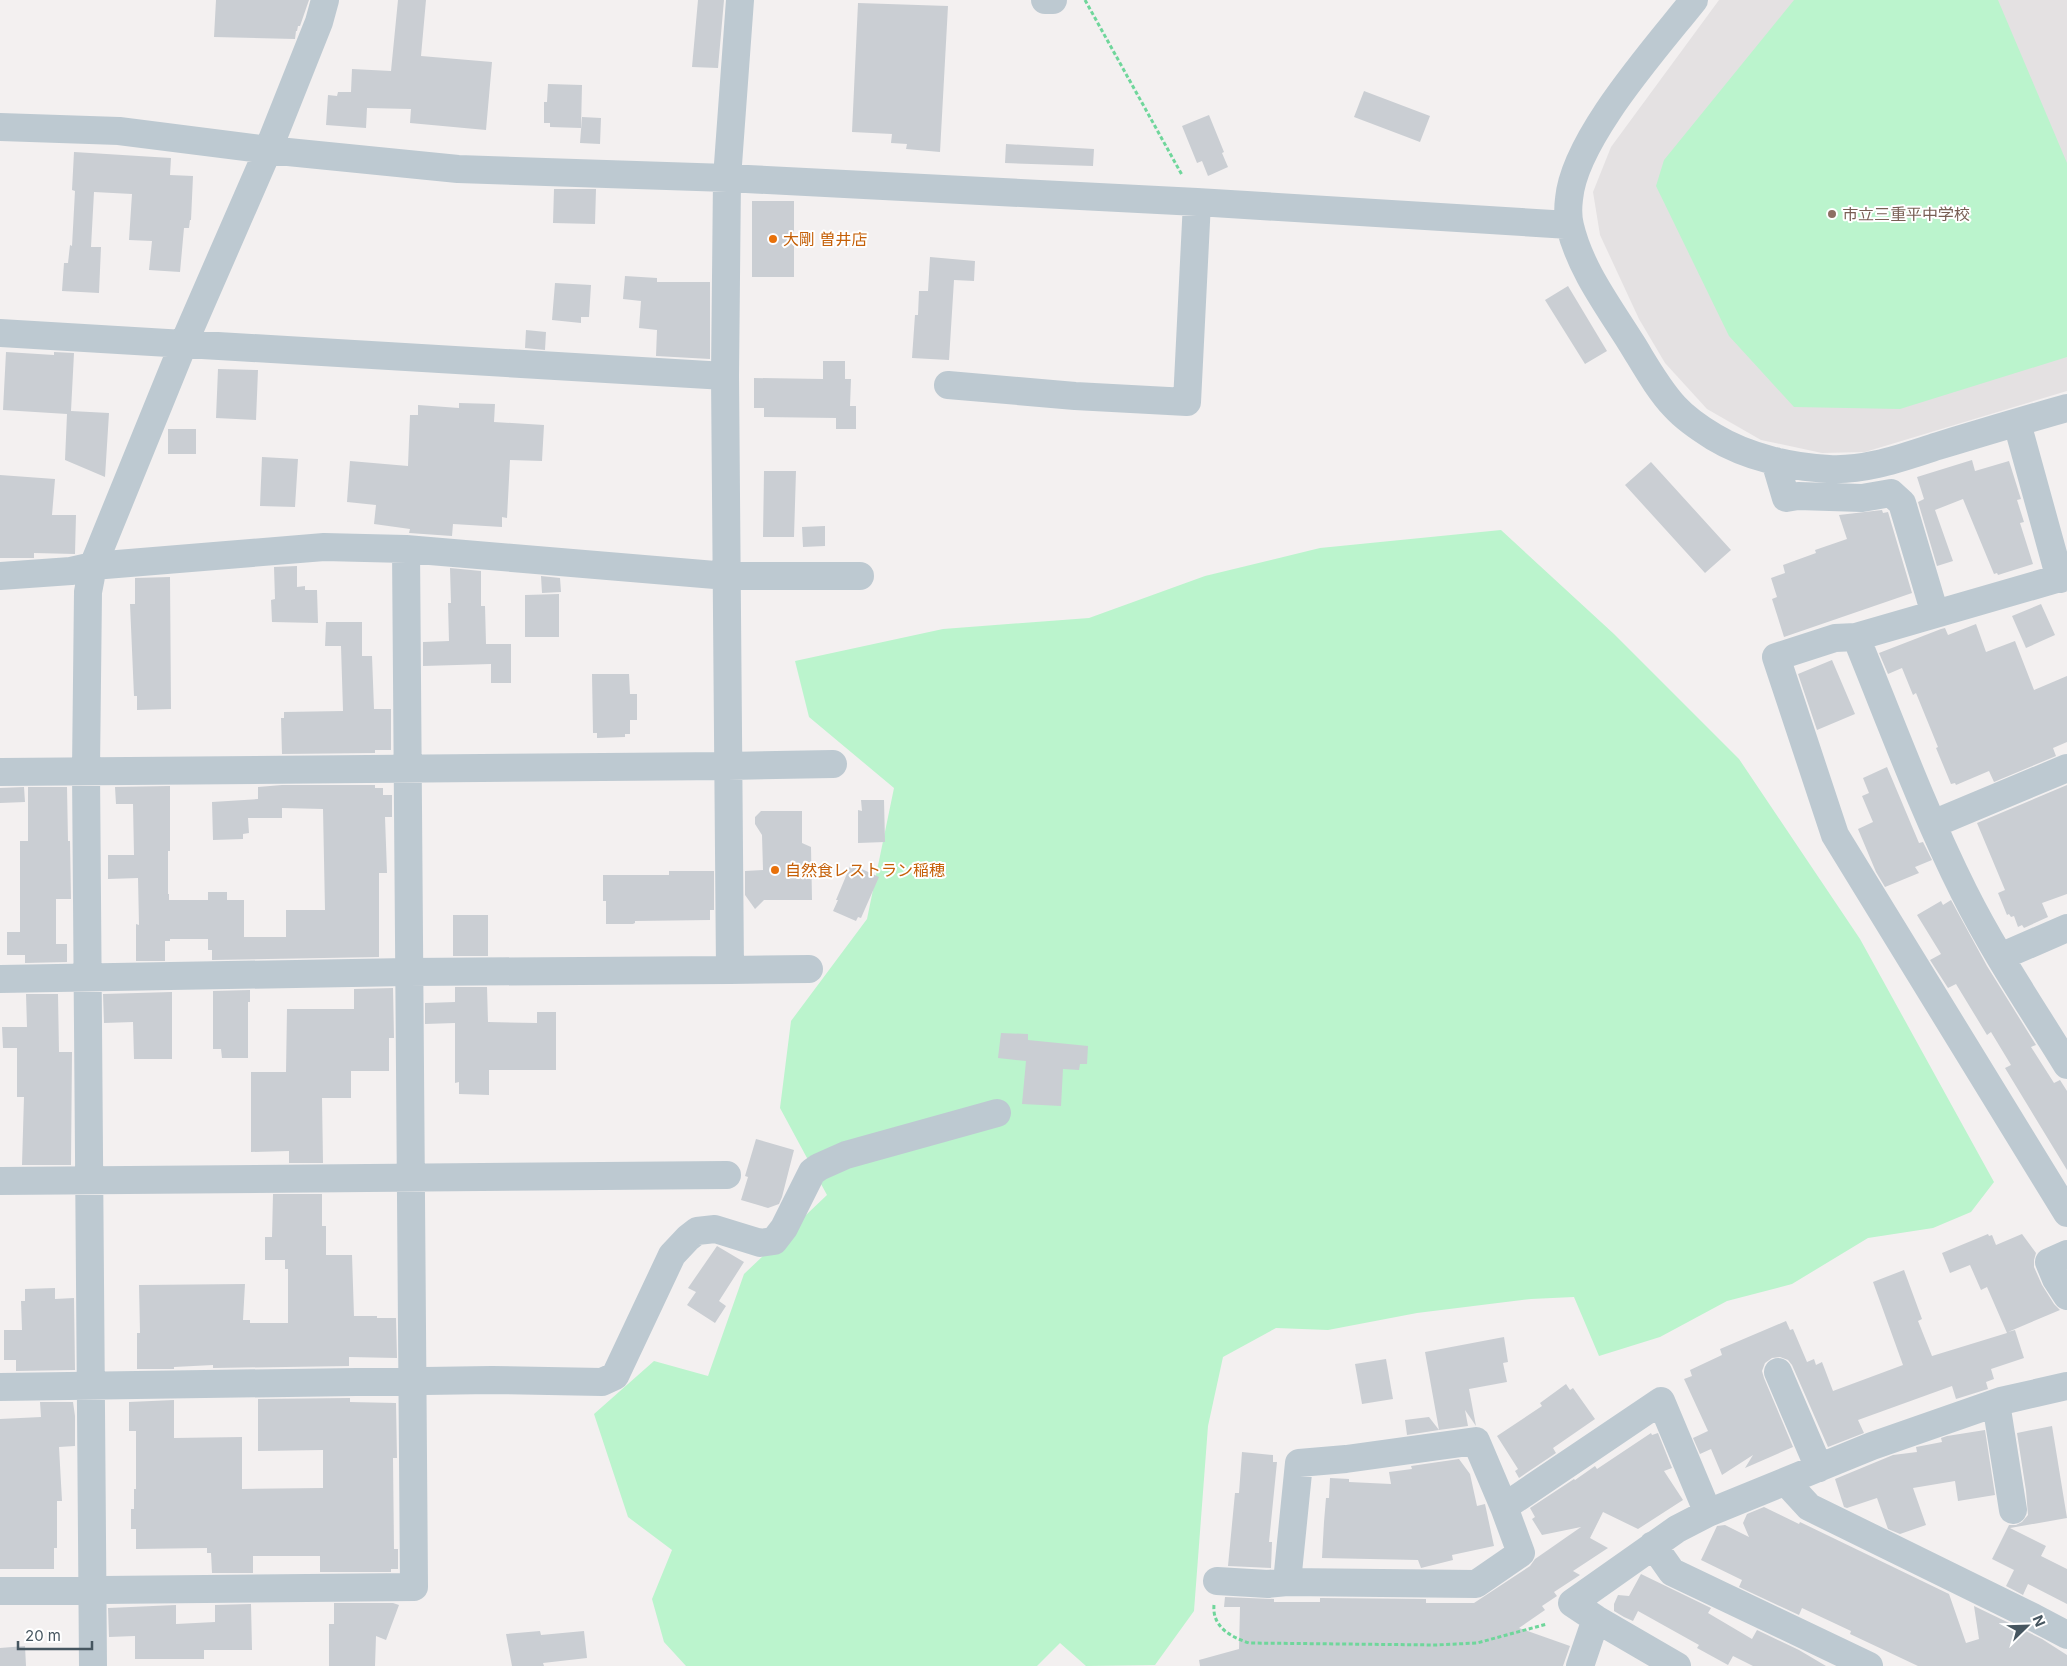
<svg xmlns="http://www.w3.org/2000/svg" width="2067" height="1666" font-family="Inter,'Noto Sans JP',sans-serif">
<style>
.education{fill:#e4e1e2}
.green{fill:#bbf4cd}
.building{fill:#caced3}
.lines{fill:none;stroke-linecap:round;stroke-linejoin:round}
.path{stroke:#6fd69b;stroke-width:3;stroke-dasharray:4 2.5;stroke-linecap:butt}
.minor{stroke:#bdc9d1;stroke-width:28}
.education-dot{fill:#8d6e63;stroke:#fff;stroke-width:2}
.food-dot{fill:#e8710a;stroke:#fff;stroke-width:2}
.labels{text-anchor:middle;dominant-baseline:central;stroke-width:4;stroke-linejoin:round;paint-order:stroke}
.education-label{font-size:16px;fill:#785e54;stroke:#fff;text-anchor:start}
.food-label{font-size:16px;fill:#c56008;stroke:#fff;text-anchor:start}
</style>
<rect width="100%" height="100%" fill="#f3f0f0"/>
<path class="education" d="M 1719,0 L 2067,0 L 2067,391 L 1865,452 L 1822,453 L 1761,440 L 1707,409 L 1665,363 L 1639,319 L 1600,235 L 1593,192 L 1611,147 Z"/>
<path class="green" d="M 1794,0 L 1998,0 L 2067,163 L 2067,357 L 1900,409 L 1794,407 L 1729,336 L 1656,186 L 1664,160 Z
M 1501,530 L 1614,634 L 1739,759 L 1860,939 L 1994,1182 L 1971,1212 L 1933,1228 L 1868,1238 L 1792,1284 L 1727,1301 L 1660,1337 L 1599,1356 L 1574,1297 L 1531,1299 L 1417,1313 L 1328,1330 L 1276,1328 L 1223,1357 L 1208,1426 L 1194,1611 L 1155,1665 L 1086,1666 L 1060,1643 L 1037,1666 L 686,1666 L 664,1642 L 652,1599 L 672,1550 L 628,1517 L 594,1414 L 654,1361 L 708,1376 L 744,1274 L 827,1195 L 780,1108 L 791,1021 L 867,919 L 894,788 L 809,717 L 795,661 L 943,629 L 1089,618 L 1205,576 L 1320,548 Z"/>
<path class="building" d="M 216,0 L 309,0 L 300,26 L 298,26 L 297,31 L 296,31 L 295,39 L 214,37 Z
M 398,0 L 426,0 L 421,56 L 492,62 L 486,130 L 410,123 L 411,109 L 367,108 L 366,128 L 326,125 L 328,95 L 337,96 L 338,92 L 351,92 L 352,69 L 391,71 Z
M 698,0 L 724,0 L 718,68 L 692,67 Z
M 858,3 L 948,6 L 940,152 L 906,149 L 907,144 L 891,143 L 892,134 L 852,132 Z
M 548,84 L 582,85 L 581,128 L 550,127 L 550,123 L 544,123 L 544,102 L 547,102 Z
M 1364,91 L 1430,116 L 1420,142 L 1354,117 Z
M 1209,115 L 1224,152 L 1222,153 L 1228,167 L 1208,176 L 1202,161 L 1197,163 L 1182,126 Z
M 582,117 L 601,118 L 600,144 L 580,143 Z
M 1006,144 L 1094,149 L 1093,166 L 1005,163 Z
M 74,152 L 171,158 L 170,175 L 193,176 L 191,220 L 190,220 L 189,228 L 184,228 L 180,272 L 149,270 L 152,241 L 129,240 L 132,194 L 94,192 L 91,247 L 101,247 L 99,293 L 62,291 L 64,263 L 68,263 L 70,245 L 72,246 L 75,191 L 72,190 Z
M 554,189 L 596,189 L 595,224 L 553,223 Z
M 752,201 L 794,201 L 794,277 L 752,277 Z
M 930,257 L 975,261 L 974,281 L 954,280 L 949,360 L 912,358 L 915,315 L 918,315 L 919,291 L 928,291 Z
M 625,276 L 657,278 L 657,282 L 710,282 L 710,359 L 656,356 L 657,330 L 639,328 L 641,301 L 623,299 Z
M 555,283 L 591,285 L 589,317 L 581,317 L 581,323 L 552,320 Z
M 1568,286 L 1607,351 L 1585,364 L 1545,300 Z
M 526,330 L 546,332 L 545,350 L 525,348 Z
M 6,352 L 54,355 L 54,352 L 74,353 L 71,411 L 109,413 L 105,477 L 65,460 L 67,414 L 3,410 Z
M 823,361 L 845,361 L 845,379 L 851,379 L 850,406 L 856,406 L 856,429 L 836,429 L 836,418 L 764,417 L 764,408 L 754,408 L 754,378 L 823,379 Z
M 218,369 L 258,370 L 256,420 L 216,418 Z
M 459,403 L 495,404 L 494,422 L 544,425 L 542,461 L 510,460 L 507,518 L 502,517 L 502,527 L 453,524 L 452,536 L 409,533 L 410,529 L 374,524 L 376,505 L 347,502 L 350,461 L 408,466 L 410,415 L 418,415 L 418,405 L 459,408 Z
M 168,429 L 196,429 L 196,454 L 168,454 Z
M 262,457 L 298,459 L 295,507 L 260,506 Z
M 1972,460 L 1975,471 L 2009,461 L 2021,499 L 2017,500 L 2024,522 L 2020,523 L 2033,564 L 1998,575 L 1997,573 L 1994,574 L 1963,499 L 1935,510 L 1953,561 L 1937,566 L 1918,502 L 1924,499 L 1917,477 Z
M 1651,462 L 1731,550 L 1705,573 L 1625,485 Z
M 764,471 L 796,471 L 794,537 L 763,537 Z
M 0,475 L 55,479 L 52,515 L 76,515 L 75,554 L 34,553 L 34,558 L 0,558 Z
M 1882,510 L 1883,513 L 1888,512 L 1912,593 L 1784,637 L 1772,599 L 1777,597 L 1771,578 L 1785,573 L 1783,565 L 1816,553 L 1815,550 L 1847,539 L 1839,515 Z
M 825,526 L 825,546 L 803,547 L 802,527 Z
M 297,566 L 297,587 L 305,586 L 305,590 L 317,590 L 318,623 L 272,622 L 271,600 L 275,599 L 274,567 Z
M 450,568 L 481,571 L 481,606 L 485,606 L 486,644 L 511,644 L 511,683 L 491,683 L 491,664 L 423,666 L 423,642 L 449,641 L 448,603 L 451,603 Z
M 541,576 L 560,578 L 561,592 L 542,593 Z
M 170,577 L 171,709 L 137,710 L 137,696 L 134,696 L 130,604 L 135,604 L 135,578 Z
M 559,594 L 559,637 L 525,637 L 525,595 Z
M 2041,604 L 2055,635 L 2026,648 L 2012,616 Z
M 326,622 L 362,622 L 362,656 L 372,656 L 374,709 L 391,709 L 391,750 L 375,750 L 375,753 L 282,754 L 281,718 L 284,718 L 284,712 L 343,711 L 341,646 L 325,646 Z
M 1976,624 L 1986,652 L 2015,641 L 2034,690 L 2067,676 L 2067,742 L 2053,748 L 2056,756 L 1994,782 L 1989,771 L 1956,785 L 1955,783 L 1951,784 L 1936,748 L 1938,747 L 1916,693 L 1913,695 L 1902,668 L 1888,674 L 1879,653 L 1941,629 L 1945,628 L 1948,635 Z
M 1832,660 L 1855,714 L 1817,730 L 1798,674 Z
M 592,674 L 629,674 L 630,694 L 637,694 L 637,720 L 630,720 L 630,734 L 625,734 L 625,737 L 597,738 L 597,733 L 593,733 Z
M 1887,767 L 1919,843 L 1923,842 L 1932,860 L 1915,867 L 1919,873 L 1885,887 L 1876,872 L 1858,829 L 1873,822 L 1862,796 L 1869,793 L 1863,778 Z
M 282,785 L 375,785 L 375,788 L 383,788 L 383,795 L 392,795 L 392,817 L 385,817 L 387,873 L 379,873 L 379,957 L 212,960 L 212,950 L 208,950 L 208,939 L 170,939 L 170,941 L 165,941 L 165,961 L 136,961 L 136,924 L 139,925 L 138,878 L 108,879 L 108,855 L 134,855 L 133,804 L 116,804 L 115,787 L 170,786 L 170,851 L 168,851 L 168,894 L 169,894 L 169,900 L 208,900 L 208,892 L 227,892 L 227,900 L 244,900 L 244,937 L 286,937 L 286,910 L 325,910 L 323,809 L 282,808 L 282,818 L 248,818 L 249,833 L 243,834 L 243,839 L 213,840 L 212,802 L 258,799 L 258,787 Z
M 2067,785 L 2067,894 L 2042,903 L 2048,917 L 2024,928 L 2022,925 L 2018,927 L 2014,916 L 2011,917 L 2009,914 L 2007,915 L 1998,893 L 2005,890 L 1977,823 Z
M 24,787 L 25,802 L 0,803 L 0,788 Z
M 28,787 L 67,787 L 68,841 L 70,841 L 71,899 L 56,899 L 56,944 L 67,944 L 67,962 L 25,963 L 25,955 L 7,955 L 7,932 L 20,932 L 20,841 L 28,841 Z
M 861,800 L 884,800 L 885,842 L 858,843 L 858,810 L 862,811 Z
M 761,811 L 802,811 L 802,843 L 811,847 L 812,900 L 764,900 L 755,909 L 745,895 L 745,871 L 763,870 L 762,835 L 755,824 L 755,817 Z
M 851,864 L 879,877 L 861,918 L 858,917 L 856,921 L 833,911 L 838,900 L 836,900 Z
M 669,871 L 714,871 L 714,910 L 710,910 L 710,920 L 635,921 L 635,923 L 633,924 L 606,924 L 606,901 L 603,901 L 603,875 L 669,875 Z
M 1951,900 L 1987,966 L 2036,1045 L 2031,1047 L 2054,1083 L 2060,1080 L 2067,1091 L 2067,1170 L 2005,1068 L 2011,1065 L 1991,1032 L 1987,1035 L 1956,984 L 1948,988 L 1930,960 L 1941,954 L 1917,915 L 1941,901 L 1943,905 Z
M 453,915 L 488,915 L 488,956 L 453,956 Z
M 455,987 L 487,987 L 488,1022 L 537,1023 L 537,1012 L 556,1012 L 556,1070 L 489,1070 L 489,1095 L 459,1094 L 459,1082 L 455,1083 L 455,1023 L 425,1024 L 425,1003 L 455,1002 Z
M 393,988 L 394,1038 L 389,1038 L 389,1071 L 351,1071 L 351,1098 L 322,1098 L 323,1163 L 289,1163 L 289,1151 L 251,1152 L 251,1072 L 286,1072 L 287,1009 L 354,1009 L 354,989 Z
M 250,990 L 250,1002 L 248,1002 L 248,1058 L 222,1058 L 221,1049 L 213,1049 L 213,991 Z
M 172,992 L 172,1059 L 134,1059 L 133,1022 L 104,1023 L 103,994 Z
M 26,994 L 58,994 L 59,1052 L 72,1052 L 71,1165 L 22,1165 L 24,1097 L 17,1097 L 17,1048 L 3,1048 L 2,1027 L 27,1027 Z
M 1001,1033 L 1028,1034 L 1028,1040 L 1088,1046 L 1087,1064 L 1080,1064 L 1079,1070 L 1063,1069 L 1061,1106 L 1022,1104 L 1026,1061 L 998,1058 Z
M 756,1139 L 794,1150 L 782,1197 L 779,1204 L 768,1208 L 741,1200 L 748,1177 L 745,1176 Z
M 273,1194 L 322,1194 L 322,1226 L 326,1226 L 326,1255 L 352,1255 L 354,1316 L 377,1316 L 377,1318 L 396,1318 L 397,1358 L 349,1357 L 349,1366 L 213,1368 L 213,1365 L 174,1367 L 174,1369 L 137,1369 L 137,1333 L 140,1333 L 139,1285 L 245,1284 L 243,1320 L 250,1320 L 250,1323 L 288,1323 L 288,1269 L 285,1269 L 285,1260 L 265,1260 L 265,1237 L 272,1237 Z
M 1988,1234 L 1989,1236 L 1992,1235 L 1996,1245 L 2022,1234 L 2036,1253 L 2034,1260 L 2034,1267 L 2042,1285 L 2054,1304 L 2060,1310 L 2008,1332 L 2015,1330 L 2024,1358 L 1991,1369 L 1994,1379 L 1986,1382 L 1988,1389 L 1956,1399 L 1952,1386 L 1858,1420 L 1864,1433 L 1828,1447 L 1792,1365 L 1788,1360 L 1780,1357 L 1772,1358 L 1765,1363 L 1762,1371 L 1764,1378 L 1793,1447 L 1745,1468 L 1753,1455 L 1722,1475 L 1711,1449 L 1700,1454 L 1693,1438 L 1708,1431 L 1684,1379 L 1692,1376 L 1690,1370 L 1722,1355 L 1720,1349 L 1786,1321 L 1790,1330 L 1793,1329 L 1807,1362 L 1814,1359 L 1816,1365 L 1822,1362 L 1833,1391 L 1903,1365 L 1873,1282 L 1904,1270 L 1922,1319 L 1918,1321 L 1932,1356 L 2007,1333 L 1987,1287 L 1981,1290 L 1970,1265 L 1950,1273 L 1942,1253 Z
M 717,1246 L 744,1262 L 719,1301 L 726,1306 L 715,1323 L 687,1305 L 696,1292 L 688,1288 Z
M 55,1288 L 55,1299 L 74,1298 L 75,1370 L 16,1371 L 16,1360 L 4,1360 L 4,1330 L 22,1330 L 21,1301 L 25,1301 L 25,1289 Z
M 1504,1337 L 1508,1362 L 1503,1363 L 1507,1382 L 1469,1389 L 1476,1426 L 1465,1410 L 1468,1426 L 1439,1430 L 1425,1352 Z
M 1386,1359 L 1393,1399 L 1362,1404 L 1355,1364 Z
M 1566,1384 L 1570,1390 L 1573,1388 L 1595,1419 L 1553,1448 L 1556,1453 L 1519,1478 L 1515,1471 L 1518,1469 L 1497,1436 L 1542,1406 L 1540,1403 Z
M 350,1398 L 350,1402 L 396,1403 L 397,1458 L 393,1458 L 394,1549 L 398,1549 L 398,1569 L 391,1569 L 391,1572 L 320,1572 L 320,1556 L 253,1556 L 253,1573 L 212,1573 L 211,1553 L 207,1553 L 207,1548 L 136,1549 L 136,1529 L 131,1529 L 131,1509 L 134,1509 L 134,1489 L 136,1489 L 136,1431 L 129,1431 L 129,1402 L 174,1400 L 174,1438 L 242,1437 L 242,1489 L 323,1488 L 323,1450 L 258,1451 L 258,1399 Z
M 40,1402 L 73,1402 L 75,1416 L 75,1446 L 59,1447 L 62,1501 L 57,1501 L 57,1548 L 54,1548 L 54,1569 L 0,1569 L 0,1419 L 41,1417 Z
M 1429,1417 L 1439,1430 L 1407,1435 L 1405,1420 Z
M 2052,1426 L 2067,1518 L 2010,1528 L 2046,1546 L 2041,1556 L 2067,1569 L 2067,1604 L 2028,1584 L 2023,1595 L 2006,1586 L 2014,1570 L 1992,1559 L 2009,1525 L 2016,1525 L 2022,1522 L 2028,1515 L 2026,1491 L 2017,1433 Z
M 1985,1430 L 1995,1495 L 1958,1501 L 1955,1481 L 1913,1488 L 1926,1525 L 1900,1534 L 1888,1529 L 1877,1498 L 1847,1508 L 1844,1507 L 1835,1479 L 1893,1455 L 1917,1452 L 1916,1447 L 1942,1442 L 1941,1438 L 1947,1436 Z
M 1651,1433 L 1652,1435 L 1658,1433 L 1672,1468 L 1664,1471 L 1683,1500 L 1638,1529 L 1603,1512 L 1590,1538 L 1608,1548 L 1573,1571 L 1580,1575 L 1554,1592 L 1557,1596 L 1542,1606 L 1545,1610 L 1519,1628 L 1570,1646 L 1563,1666 L 1200,1666 L 1199,1660 L 1239,1649 L 1240,1607 L 1224,1607 L 1225,1597 L 1274,1599 L 1274,1602 L 1320,1602 L 1320,1598 L 1426,1599 L 1426,1603 L 1474,1603 L 1530,1566 L 1535,1559 L 1581,1527 L 1542,1535 L 1532,1519 L 1535,1517 L 1530,1508 L 1574,1479 L 1575,1480 L 1595,1466 L 1597,1469 Z
M 1242,1452 L 1273,1455 L 1273,1462 L 1277,1462 L 1269,1542 L 1272,1542 L 1271,1568 L 1228,1566 L 1235,1493 L 1239,1493 Z
M 1459,1459 L 1470,1474 L 1477,1506 L 1485,1504 L 1494,1546 L 1452,1555 L 1453,1560 L 1421,1568 L 1418,1560 L 1322,1558 L 1324,1522 L 1326,1498 L 1329,1498 L 1330,1478 L 1349,1479 L 1349,1482 L 1391,1484 L 1389,1472 L 1412,1469 L 1411,1466 Z
M 1764,1507 L 1799,1524 L 1800,1522 L 1949,1594 L 1966,1643 L 1979,1639 L 1974,1606 L 2042,1639 L 2067,1655 L 2067,1666 L 1918,1666 L 1850,1634 L 1851,1631 L 1802,1608 L 1799,1615 L 1739,1587 L 1742,1580 L 1701,1560 L 1717,1526 L 1725,1525 L 1749,1537 L 1743,1523 L 1747,1514 Z
M 1641,1574 L 1711,1608 L 1708,1613 L 1752,1639 L 1757,1630 L 1799,1650 L 1826,1666 L 1753,1666 L 1733,1656 L 1728,1665 L 1697,1648 L 1699,1645 L 1638,1611 L 1633,1621 L 1624,1617 L 1614,1611 L 1614,1604 L 1618,1595 L 1629,1596 Z
M 334,1603 L 393,1603 L 399,1605 L 386,1640 L 376,1636 L 375,1666 L 329,1666 L 329,1624 L 334,1624 Z
M 251,1604 L 252,1650 L 204,1650 L 204,1659 L 135,1659 L 135,1636 L 109,1637 L 108,1608 L 176,1605 L 176,1624 L 215,1622 L 215,1605 Z
M 540,1631 L 541,1635 L 584,1631 L 587,1658 L 543,1663 L 544,1666 L 512,1666 L 506,1634 Z
M 25,1646 L 26,1666 L 0,1666 L 0,1648 Z"/>
<g class="lines">
<path class="path" d="M 1085,0 L 1182,175
M 1214,1605 C 1212,1627 1231,1637 1249,1643 L 1436,1645 L 1477,1643 L 1547,1624"/>
<path class="minor" d="M 1045,0 L 1053,0
M 1694,0 C 1656,48 1574,139 1569,199 C 1568,207 1568,218 1570,226 C 1580,269 1609,307 1632,344 C 1645,365 1658,389 1675,407 C 1685,418 1701,429 1714,437 C 1747,457 1791,467 1829,469 C 1867,471 1903,457 1938,446 C 1981,433 2024,420 2067,408
M 0,127 L 119,131 L 268,150 L 458,169 L 727,178 L 1197,202 L 1569,225
M 0,333 L 725,376
M 948,385 L 1075,396 L 1187,402 L 1197,202
M 2017,423 L 2060,579
M 1775,461 L 1786,498 L 1798,496 L 1862,498 L 1891,493 L 1902,503 L 1935,614
M 0,576 L 71,571 L 93,566 L 324,547 L 406,549 L 727,576 L 860,576
M 2067,576 L 1856,637 C 1891,723 1923,810 1964,892 C 1994,952 2032,1008 2067,1065
M 1856,637 L 1835,638 L 1776,657 L 1835,835 L 2067,1213
M 0,772 L 728,766 L 833,764
M 1933,824 L 2067,768
M 2000,957 L 2067,928
M 730,970 L 809,969
M 0,979 L 408,972 L 730,970 L 725,376 L 727,178 L 740,0
M 0,1181 L 727,1175
M 2067,1254 L 2049,1262 L 2056,1279 L 2067,1296
M 1778,1372 L 1819,1468
M 0,1387 L 492,1380 L 602,1382 L 615,1376 L 672,1255 L 688,1238 L 697,1231 L 715,1229 L 760,1243 L 774,1241 L 784,1228 L 812,1172 L 819,1167 L 846,1155 L 997,1113
M 1996,1403 L 2013,1510
M 1786,1482 L 1809,1507 L 2033,1617 L 2067,1635
M 1504,1507 L 1521,1553 L 1476,1584 L 1287,1582 L 1299,1463 L 1346,1459 L 1476,1441 L 1504,1507 L 1661,1401 L 1708,1513
M 1653,1545 L 1672,1572 L 1869,1666
M 1217,1581 L 1268,1584 L 1287,1582
M 0,1591 L 414,1587 L 406,549
M 93,1666 L 86,770 L 88,592 L 93,566 L 183,345 L 268,150 L 319,22 L 325,0
M 1580,1666 L 1596,1619
M 1677,1666 L 1596,1619 L 1572,1603 L 1677,1529 L 1708,1513 L 1872,1446 L 2001,1401 L 2067,1386"/>
</g>
<circle class="education-dot" cx="1832" cy="214" r="5"/>
<g class="food-dot">
<circle cx="773" cy="239" r="5"/>
<circle cx="775" cy="870" r="5"/>
</g>
<g class="labels">
<g class="education-label">
<text x="1842" y="214">市立三重平中学校</text>
</g>
<g class="food-label">
<text x="783" y="239">大剛 曽井店</text>
<text x="785" y="870">自然食レストラン稲穂</text>
</g>
</g>
<g transform="translate(2027 1626) rotate(67)" stroke="#ffffff" stroke-width="4" paint-order="stroke">
<path d="M0-4L9 19L0 12L-9 19Z" fill="#465660"/>
<text y="-8" font-size="14" font-weight="bold" text-anchor="middle" fill="#465660">N</text>
</g>
<path d="M18 1641v8h74v-8" fill="none" stroke="#465660" stroke-width="2.5"/>
<text x="25" y="1641" font-size="15" fill="#465660" stroke="#ffffff" stroke-width="4" paint-order="stroke">20 m</text>
</svg>
